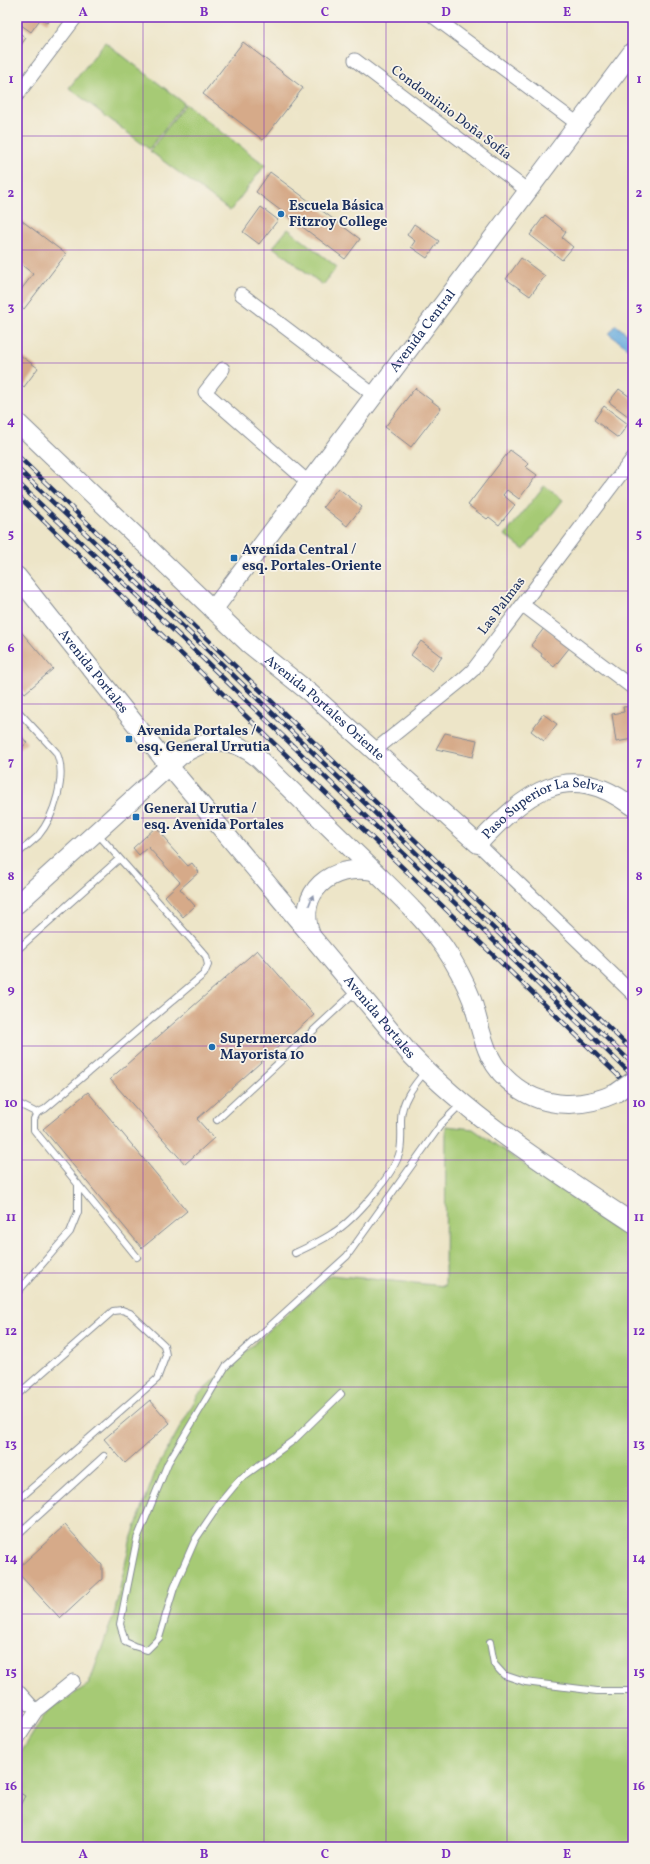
<svg xmlns="http://www.w3.org/2000/svg" width="650" height="1864" font-family="Vollkorn,serif">
<style>
.green{fill:#a6ca74;stroke:#607c69}
.water{fill:#68abdd;stroke:#426d9e}
.building{fill:#d6aa89}
.lines{fill:none;stroke-linecap:round;stroke-linejoin:round}
.lane-casing{stroke:#848a93;stroke-width:8}
.street-casing{stroke:#848a93;stroke-width:15}
.secondary-casing{stroke:#848a93;stroke-width:20}
.lane{stroke:#fff;stroke-width:6}
.street{stroke:#fff;stroke-width:13}
.secondary{stroke:#fff;stroke-width:18}
.rail-casing{stroke:#1b2f5e;stroke-width:4.5}
.rail{stroke:#f7f3e8;stroke-width:3;stroke-dasharray:9;stroke-linecap:butt}
.secondary-bridge-casing{stroke:#848a93;stroke-width:20;stroke-linecap:butt}
.secondary-bridge{stroke:#fff;stroke-width:18}
.oneway{fill:#8d97ae}
.grid{fill:none;stroke:#7b2cbf;stroke-width:1;stroke-opacity:0.55}
.poi-dot{fill:#1f6fb2;stroke:#f7f3e8;stroke-width:1.5}
.labels{text-anchor:middle;dominant-baseline:central;stroke-width:3.5;stroke-linejoin:round;paint-order:stroke}
.street-label{font-size:14px;fill:#1b2f5e;stroke:#f7f3e8}
.poi-label{font-size:14px;font-weight:bold;fill:#1b2f5e;stroke:#f7f3e8;text-anchor:start}
.neatline{fill:none;stroke:#7b2cbf;stroke-width:1.5}
.grid-label{font-size:13px;text-anchor:middle;font-weight:bold;fill:#7b2cbf}
</style>
<rect width="100%" height="100%" fill="#f7f3e8"/>
<filter id="ink" filterUnits="userSpaceOnUse"><feTurbulence type="fractalNoise" baseFrequency=".025" numOctaves="2"/><feDisplacementMap in="SourceGraphic" scale="8" xChannelSelector="R" yChannelSelector="G"/><feConvolveMatrix kernelMatrix="1 2 1 2 8 2 1 2 1" color-interpolation-filters="sRGB"/></filter>
<filter id="wash" filterUnits="userSpaceOnUse"><feTurbulence type="fractalNoise" baseFrequency=".012" numOctaves="4" result="noise"/><feDisplacementMap in="SourceGraphic" scale="16" xChannelSelector="R" yChannelSelector="G"/><feGaussianBlur stdDeviation="0.9" result="paint"/><feColorMatrix in="noise" values="0 0 0 0 0 0 0 0 0 0 0 0 0 0 0 0 0 1.4 0 .05"/><feComposite in="paint" operator="in"/></filter>
<g filter="url(#wash)">
<rect width="100%" height="100%" fill="#ede5c8"/>
<path class="green" d="M 105,42 L 184,103 L 149,149 L 69,88 Z
M 185,104 L 265,165 L 230,211 L 150,151 Z
M 288,229 L 337,267 L 323,285 L 273,247 Z
M 544,486 L 563,500 L 524,550 L 505,535 Z
M 446,1126 L 473,1129 L 633,1240 L 633,1847 L 17,1847 L 17,1759 L 47,1711 L 89,1684 L 115,1611 L 130,1542 L 156,1470 L 198,1395 L 330,1275 L 445,1286 Z"/>
<path class="water" d="M 616,325 L 631,337 L 633,335 L 633,343 L 629,349 L 609,334 Z"/>
<g id="blocks">
<path class="building" d="M 17,17 L 51,17 L 47,23 L 41,18 L 31,32 L 17,22 Z
M 17,31 L 26,38 L 17,50 Z
M 243,42 L 303,88 L 263,140 L 203,94 Z
M 270,172 L 360,239 L 345,259 L 256,192 Z
M 261,207 L 278,220 L 259,244 L 243,232 Z
M 545,215 L 566,232 L 562,238 L 573,247 L 562,260 L 530,235 Z
M 17,217 L 66,254 L 24,309 L 17,304 L 17,295 L 33,274 L 17,261 Z
M 414,224 L 439,241 L 427,258 L 411,247 L 415,241 L 407,235 Z
M 521,258 L 545,276 L 530,296 L 506,279 Z
M 17,353 L 38,368 L 24,387 L 17,382 Z
M 415,388 L 441,408 L 411,447 L 385,427 Z
M 619,389 L 633,399 L 633,417 L 632,419 L 609,402 Z
M 604,406 L 628,424 L 618,438 L 594,420 Z
M 510,450 L 529,464 L 526,467 L 537,475 L 519,499 L 507,490 L 503,495 L 515,505 L 499,525 L 489,517 L 487,519 L 468,505 Z
M 338,488 L 362,507 L 347,526 L 323,507 Z
M 17,627 L 53,669 L 25,693 L 17,684 Z
M 545,627 L 570,647 L 554,667 L 541,656 L 542,654 L 531,645 Z
M 421,641 L 442,657 L 432,671 L 411,655 Z
M 633,706 L 633,739 L 616,742 L 612,714 L 624,712 L 623,707 Z
M 543,714 L 557,724 L 544,741 L 531,731 Z
M 17,731 L 27,743 L 17,751 Z
M 445,733 L 477,740 L 473,757 L 436,749 Z
M 156,827 L 169,842 L 167,843 L 188,866 L 192,863 L 199,872 L 180,889 L 195,906 L 183,917 L 165,896 L 180,882 L 148,847 L 139,855 L 133,848 Z
M 257,950 L 314,1015 L 197,1119 L 214,1138 L 185,1164 L 110,1079 Z
M 88,1092 L 187,1211 L 142,1248 L 43,1129 Z
M 150,1400 L 170,1423 L 125,1463 L 104,1439 Z
M 65,1525 L 102,1565 L 102,1579 L 60,1618 L 17,1572 L 17,1569 Z
M 17,1791 L 25,1796 L 17,1811 Z"/>
</g>
</g>
<g filter="url(#ink)">
<use href="#blocks" fill-opacity="0" stroke="#848a93" stroke-width="1"/>
<g class="lines">
<g class="lane-casing">
<path id="lane" d="M 17,710 L 56,752 C 68,775 54,817 38,836 C 32,842 24,848 17,854
M 97,833 L 206,956 L 208,965 L 204,974 L 45,1109 L 37,1113 L 34,1119 L 34,1130 L 137,1257
M 17,950 L 119,859
M 17,1103 L 37,1113
M 217,1120 L 356,991
M 295,1253 C 308,1247 321,1241 333,1233 C 353,1221 395,1174 400,1151 C 402,1141 401,1131 401,1120 C 401,1102 413,1086 425,1072
M 17,1293 L 70,1232 L 78,1212 L 78,1184
M 341,1394 L 294,1440 L 240,1479 L 220,1503 L 195,1540 L 174,1588 L 159,1638 L 147,1650 L 134,1646 L 125,1642 L 120,1624 L 137,1539 L 168,1463 L 226,1366 L 347,1256 L 442,1123 L 461,1104
M 17,1395 L 113,1311 L 122,1310 L 130,1313 L 164,1345 L 166,1355 L 157,1379 L 17,1501
M 17,1535 L 104,1456
M 490,1642 L 494,1664 L 504,1675 L 525,1682 L 597,1691 L 633,1691"/>
</g>
<g class="street-casing">
<path id="street" d="M 434,17 L 578,124
M 355,60 L 528,191
M 17,95 L 76,17
M 241,294 L 374,395
M 223,369 L 205,392 L 309,483
M 523,605 L 633,688
M 374,751 L 462,680 L 473,670 L 633,458
M 478,844 L 633,994
M 17,1690 L 36,1711
M 17,1740 L 36,1711 L 73,1681"/>
</g>
<g class="secondary-casing">
<g id="secondary">
<path id="s1" d="M 17,422 L 249,644 L 310,693 L 478,844 C 524,795 567,756 633,807"/>
<path id="s2" d="M 17,576 L 169,766 L 410,1054 C 475,1122 555,1171 633,1223"/>
<path id="s3" d="M 213,610 L 633,51"/>
<path d="M 17,904 L 180,756 C 209,737 230,736 258,758 C 294,793 330,828 366,863 C 393,890 421,915 444,947 C 455,963 465,982 472,1000 C 483,1035 484,1063 516,1087 C 546,1109 584,1108 616,1093"/>
<path d="M 311,935 C 295,892 332,863 373,871"/>
</g>
</g>
<use href="#lane" class="lane"/>
<use href="#street" class="street"/>
<use href="#secondary" class="secondary"/>
<g class="rail-casing">
<path id="rail" d="M 17,455 L 633,1051
M 17,468 L 194,637 L 633,1064
M 17,482 L 187,643 L 633,1076
M 17,495 L 633,1090"/>
</g>
<use href="#rail" class="rail"/>
<g class="secondary-bridge-casing">
<path id="secondary-bridge" d="M 616,1093 L 633,1081"/>
</g>
<use href="#secondary-bridge" class="secondary-bridge"/>
</g>
<defs><path id="oneway-solid" d="M-6-.8H1V-3.2L6.5 0L1 3.2V.8H-6Z"/></defs>
<use class="oneway" href="#oneway-solid" transform="translate(311 900) rotate(-69)"/>
</g>
<path class="grid" d="M 143,17 L 143,1847M 264,17 L 264,1847M 386,17 L 386,1847M 507,17 L 507,1847M 17,136 L 633,136M 17,250 L 633,250M 17,363 L 633,363M 17,477 L 633,477M 17,591 L 633,591M 17,704 L 633,704M 17,818 L 633,818M 17,932 L 633,932M 17,1046 L 633,1046M 17,1160 L 633,1160M 17,1273 L 633,1273M 17,1387 L 633,1387M 17,1501 L 633,1501M 17,1614 L 633,1614M 17,1728 L 633,1728"/>
<g class="poi-dot">
<circle cx="281" cy="214" r="4"/>
<rect x="230" y="554" width="8" height="8" rx="2"/>
<rect x="125" y="735" width="8" height="8" rx="2"/>
<rect x="132" y="813" width="8" height="8" rx="2"/>
<circle cx="212" cy="1047" r="4"/>
</g>
<g class="labels">
<g class="street-label">
<text transform="translate(451 113) rotate(37)">Condominio Doña Sofía</text>
<text stroke="none"><textPath href="#s3" startOffset="349">Avenida Central</textPath></text>
<text transform="translate(502 606) rotate(-53)">Las Palmas</text>
<text stroke="none"><textPath href="#s2" startOffset="122">Avenida Portales</textPath></text>
<text stroke="none"><textPath href="#s1" startOffset="420">Avenida Portales Oriente</textPath></text>
<text stroke="none"><textPath href="#s1" startOffset="704">Paso Superior La Selva</textPath></text>
<text stroke="none"><textPath href="#s2" startOffset="571">Avenida Portales</textPath></text>
</g>
<g class="poi-label">
<text x="289" y="206">Escuela Básica<tspan x="289" dy="16">Fitzroy College</tspan></text>
<text x="242" y="550">Avenida Central /<tspan x="242" dy="16">esq. Portales-Oriente</tspan></text>
<text x="137" y="731">Avenida Portales /<tspan x="137" dy="16">esq. General Urrutia</tspan></text>
<text x="144" y="809">General Urrutia /<tspan x="144" dy="16">esq. Avenida Portales</tspan></text>
<text x="220" y="1039">Supermercado<tspan x="220" dy="16">Mayorista 10</tspan></text>
</g>
</g>
<rect width="650" height="1864" fill="none" stroke="#f7f3e8" stroke-width="44"/>
<rect x="22" y="22" width="606" height="1820" class="neatline"/>
<g class="grid-label">
<text x="83" y="16">A</text>
<text x="204" y="16">B</text>
<text x="325" y="16">C</text>
<text x="446" y="16">D</text>
<text x="567" y="16">E</text>
<text x="11" y="83">1</text>
<text x="639" y="83">1</text>
<text x="11" y="197">2</text>
<text x="639" y="197">2</text>
<text x="11" y="311">3</text>
<text x="639" y="311">3</text>
<text x="11" y="425">4</text>
<text x="639" y="425">4</text>
<text x="11" y="538">5</text>
<text x="639" y="538">5</text>
<text x="11" y="652">6</text>
<text x="639" y="652">6</text>
<text x="11" y="766">7</text>
<text x="639" y="766">7</text>
<text x="11" y="880">8</text>
<text x="639" y="880">8</text>
<text x="11" y="993">9</text>
<text x="639" y="993">9</text>
<text x="11" y="1107">10</text>
<text x="639" y="1107">10</text>
<text x="11" y="1221">11</text>
<text x="639" y="1221">11</text>
<text x="11" y="1335">12</text>
<text x="639" y="1335">12</text>
<text x="11" y="1448">13</text>
<text x="639" y="1448">13</text>
<text x="11" y="1562">14</text>
<text x="639" y="1562">14</text>
<text x="11" y="1676">15</text>
<text x="639" y="1676">15</text>
<text x="11" y="1790">16</text>
<text x="639" y="1790">16</text>
<text x="83" y="1858">A</text>
<text x="204" y="1858">B</text>
<text x="325" y="1858">C</text>
<text x="446" y="1858">D</text>
<text x="567" y="1858">E</text>
</g>
</svg>
